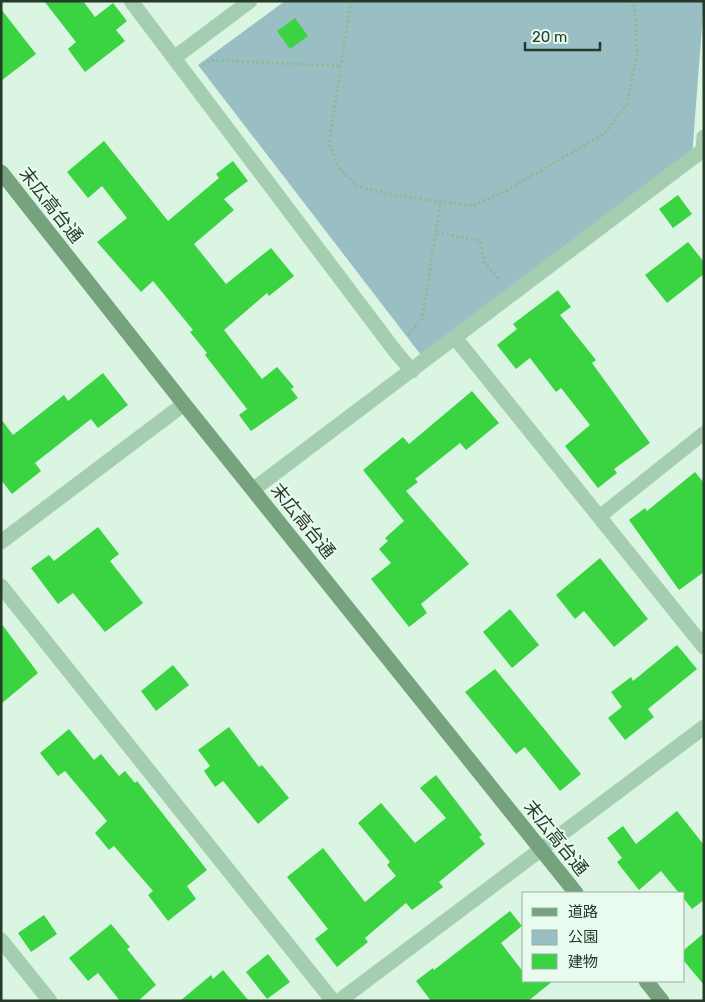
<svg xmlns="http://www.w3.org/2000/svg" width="705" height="1002" font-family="Rubik,'Noto Sans JP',sans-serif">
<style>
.green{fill:#99bfc5}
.building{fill:#3ad342}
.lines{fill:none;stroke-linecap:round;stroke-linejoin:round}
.path{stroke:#8fba99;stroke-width:3;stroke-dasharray:2.5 2.5;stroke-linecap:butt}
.lane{stroke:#a5ceb0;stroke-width:14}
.street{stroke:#a5ceb0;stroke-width:15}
.secondary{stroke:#76a27e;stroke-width:15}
.labels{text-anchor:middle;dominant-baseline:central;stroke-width:4;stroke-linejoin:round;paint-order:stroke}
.street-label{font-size:18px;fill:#273929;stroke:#e8fbef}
</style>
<rect width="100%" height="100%" fill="#dbf5e3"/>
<path class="green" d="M 285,1 L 704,1 L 692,156 L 424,359 L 198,65 Z"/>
<path class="building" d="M 44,1 L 83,1 L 95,17 L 113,3 L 127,21 L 116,30 L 125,41 L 85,72 L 68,49 L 76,42 Z
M 1,9 L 36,54 L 1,81 Z
M 295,18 L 308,36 L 290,49 L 277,31 Z
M 104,141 L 168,221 L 219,178 L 216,174 L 233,161 L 248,181 L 224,199 L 234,210 L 194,244 L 226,284 L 271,248 L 294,276 L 269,296 L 267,293 L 224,330 L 262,379 L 277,367 L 294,387 L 291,389 L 298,398 L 251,431 L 239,415 L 247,409 L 205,355 L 207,353 L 190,332 L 193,330 L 153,281 L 141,292 L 97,242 L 127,218 L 102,186 L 88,198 L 67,172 Z
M 678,195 L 692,214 L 673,228 L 659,209 Z
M 688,242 L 704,262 L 704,274 L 667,303 L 645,275 Z
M 558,290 L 571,307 L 560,315 L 596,360 L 592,363 L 650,443 L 614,469 L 617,473 L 598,488 L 565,446 L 590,425 L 561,388 L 556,392 L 530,358 L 516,369 L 497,345 L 517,329 L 513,324 Z
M 103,373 L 128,405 L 98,428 L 91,419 L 35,463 L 41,471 L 12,494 L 1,480 L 1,419 L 13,435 L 64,395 L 68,401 Z
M 472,391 L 499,423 L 466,450 L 460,443 L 415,479 L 418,482 L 406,491 L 469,564 L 421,604 L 427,613 L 409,627 L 371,579 L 391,563 L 379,549 L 388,541 L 385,538 L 404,521 L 363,470 L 403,437 L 409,444 Z
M 695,472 L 704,483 L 704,572 L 679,590 L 629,520 L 645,508 L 647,511 Z
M 98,527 L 119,554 L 110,561 L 143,603 L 105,632 L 73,593 L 58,604 L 31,568 L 49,555 L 54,561 Z
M 600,558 L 648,619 L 614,647 L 584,611 L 575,619 L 556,595 Z
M 510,609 L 539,645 L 512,668 L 483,632 Z
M 1,623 L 38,673 L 1,704 Z
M 677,645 L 697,669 L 648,709 L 654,717 L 625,740 L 608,718 L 622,707 L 611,692 L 631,677 L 633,681 Z
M 173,665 L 189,685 L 156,711 L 141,691 Z
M 495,669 L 581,774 L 560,791 L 525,747 L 516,754 L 465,692 Z
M 229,727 L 259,767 L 262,765 L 289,798 L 258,824 L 223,781 L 215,787 L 204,771 L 210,766 L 198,750 Z
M 69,729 L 94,760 L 101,754 L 119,776 L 125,771 L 135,783 L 137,781 L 207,870 L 187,886 L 196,899 L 168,921 L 148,895 L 153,891 L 114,846 L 109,850 L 95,833 L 107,821 L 65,771 L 58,776 L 40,753 Z
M 436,775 L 482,835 L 479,837 L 485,844 L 439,882 L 443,887 L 412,910 L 406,903 L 365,938 L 368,942 L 337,967 L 315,939 L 328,929 L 287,877 L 323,848 L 365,902 L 396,876 L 387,865 L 390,862 L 358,823 L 381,803 L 415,843 L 446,818 L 420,788 Z
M 677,811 L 704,845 L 704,900 L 692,909 L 684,899 L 684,893 L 679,893 L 661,871 L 639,890 L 617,862 L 622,858 L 607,838 L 623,826 L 636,844 Z
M 510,911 L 522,926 L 501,943 L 524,973 L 524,981 L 553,981 L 528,1001 L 431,1001 L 416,981 L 433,968 L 434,970 Z
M 44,915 L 57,934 L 31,952 L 18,933 Z
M 111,924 L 130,947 L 127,949 L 156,985 L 138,1001 L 120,1001 L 98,973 L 88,981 L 69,958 Z
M 704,933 L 704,985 L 684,961 L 684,950 Z
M 268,954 L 290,982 L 267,999 L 246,972 Z
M 223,970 L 249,1001 L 180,1001 L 211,975 L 213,979 Z"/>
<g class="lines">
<path class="path" d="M 351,1 L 329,143 L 339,168 L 356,186 L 395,195 L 472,206 L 506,191 L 604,134 L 627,104 L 637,54 L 635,8 L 631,1
M 203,65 L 211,60 L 340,66
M 436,232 L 440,202
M 408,335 L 422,319 L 436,232 L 480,241 L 485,264 L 500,280"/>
<path class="lane" d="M 599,517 L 704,433"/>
<path class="street" d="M 131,1 L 395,351 L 412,371
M 174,58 L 250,1
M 456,339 L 704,647
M 254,489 C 404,377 553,263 703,150 L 704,137
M 1,542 L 184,404
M 1,586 L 333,1001
M 1,940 L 50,1001
M 339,1001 L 704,727"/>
<path class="secondary" d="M 1,172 L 184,404 L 576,893
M 646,981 L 662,1001"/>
</g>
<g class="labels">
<g class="street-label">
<text transform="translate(51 205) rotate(52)">末広高台通</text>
<text transform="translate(303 521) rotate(51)">末広高台通</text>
<text transform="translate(556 838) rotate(51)">末広高台通</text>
</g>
</g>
<rect width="705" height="1002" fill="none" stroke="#273929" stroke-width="5"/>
<rect x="522" y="892" width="162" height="90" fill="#e8fbef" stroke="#9bada0"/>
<rect x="532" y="908" width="25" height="8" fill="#76a27e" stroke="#9bada0"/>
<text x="568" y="917" font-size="15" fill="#273929">道路</text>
<rect x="532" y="930" width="25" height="15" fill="#99bfc5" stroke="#9bada0"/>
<text x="568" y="942" font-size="15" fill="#273929">公園</text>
<rect x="532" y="954" width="25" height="15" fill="#3ad342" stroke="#9bada0"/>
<text x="568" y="967" font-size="15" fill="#273929">建物</text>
<path d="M525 42v8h75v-8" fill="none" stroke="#273929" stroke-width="2.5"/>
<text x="532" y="42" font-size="15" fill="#273929" stroke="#e8fbef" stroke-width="4" paint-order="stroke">20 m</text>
</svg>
